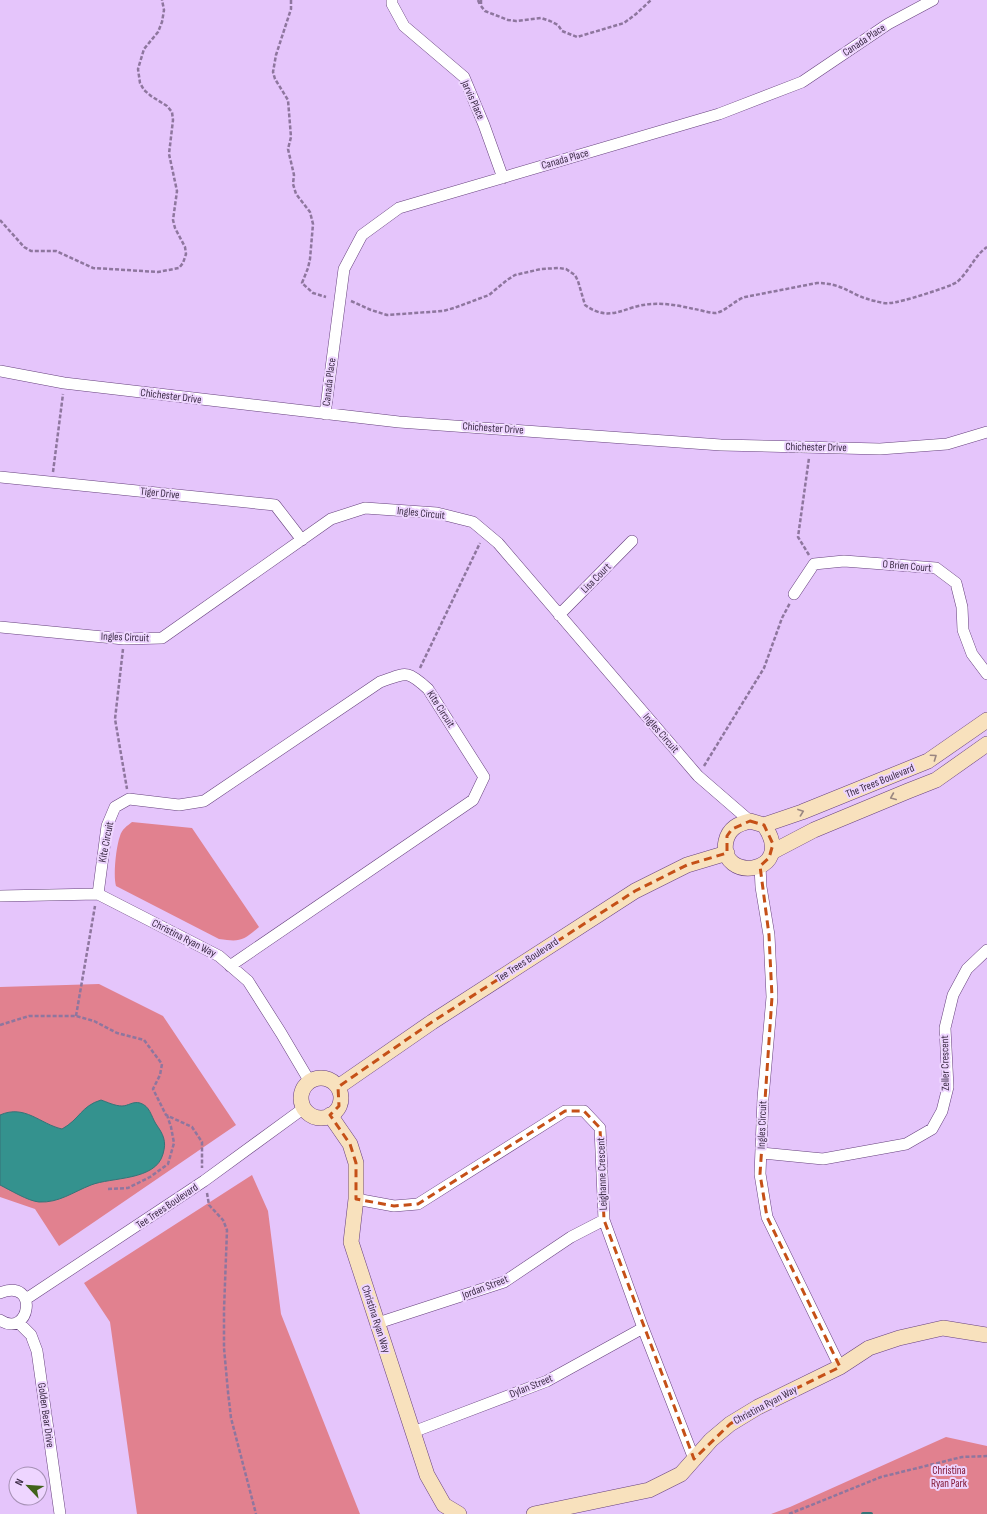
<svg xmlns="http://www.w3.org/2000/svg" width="987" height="1514" font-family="'Sofia Sans Condensed',sans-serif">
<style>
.green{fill:#e1818f}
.water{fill:#34928e;stroke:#367378}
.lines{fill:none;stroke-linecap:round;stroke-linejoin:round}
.stream{stroke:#367378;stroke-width:4}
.street-casing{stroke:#66417d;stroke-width:12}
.secondary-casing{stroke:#66417d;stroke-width:16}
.path{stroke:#8e769e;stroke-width:2.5;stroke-dasharray:4 2;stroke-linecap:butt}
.street{stroke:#fff;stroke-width:11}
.secondary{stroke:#f8e1bd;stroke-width:15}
.oneway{stroke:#9a8681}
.marked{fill:none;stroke:#c55017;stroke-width:3;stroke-dasharray:8 5;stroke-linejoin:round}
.labels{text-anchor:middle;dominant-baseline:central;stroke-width:4;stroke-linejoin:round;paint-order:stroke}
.street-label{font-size:11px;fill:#3b2b45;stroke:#eed5ff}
.park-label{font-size:11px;fill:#801633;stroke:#eed5ff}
</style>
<rect width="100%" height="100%" fill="#e5c5fb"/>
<path class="green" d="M 132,822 L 192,828 L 259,927 C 243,941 240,942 219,939 L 116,886 C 113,876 116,847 120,836 C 122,829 127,826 132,822 Z
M 99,984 L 163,1016 L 236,1125 L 59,1246 L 35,1209 L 0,1197 L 0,987 Z
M 252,1175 L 268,1211 L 281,1314 L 360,1514 L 137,1514 L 110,1322 L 84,1283 Z
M 946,1437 L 987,1446 L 987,1514 L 771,1514 L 790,1507 Z"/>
<path class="water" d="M 101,1100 C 107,1102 115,1106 122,1106 C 128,1106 133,1101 140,1103 C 150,1106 151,1116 156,1124 C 163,1134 167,1141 163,1154 C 156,1181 111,1177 91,1185 C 73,1192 59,1203 39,1202 C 28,1201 10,1190 0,1185 L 0,1115 C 25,1104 40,1124 62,1129 C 80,1119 81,1106 101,1100 Z"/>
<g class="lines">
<path class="stream" d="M 863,1514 L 871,1514"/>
<g class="street-casing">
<path id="street" d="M 392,0 L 392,4 L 404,26 L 464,77 L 484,125 L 503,178
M 0,371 L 64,383 L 399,422 L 721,445 L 880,449 L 947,444 L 987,432
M 325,414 L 344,269 L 362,235 L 399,208 L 719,114 L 802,82 L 888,24 L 933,0
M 0,477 L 275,505 L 302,540
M 794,594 L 814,564 L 844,561 L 936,568 L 956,583 L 962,607 L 963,630 L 972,654 L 987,674
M 559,615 L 632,541
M 0,627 L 124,639 L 162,638 L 331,519 L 365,508 L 437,513 L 473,522 L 498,543 L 698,776 L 750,821
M 760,866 L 761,887 L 769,935 L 772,997 L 763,1098 L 760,1174 L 767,1217 L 840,1367
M 98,894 L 107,826 L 115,807 L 129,799 L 179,805 L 204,801 L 380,682 C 406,673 406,669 428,689 L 484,777 L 473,800 L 230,966
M 0,896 L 98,894 L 219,956 L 248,981 L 281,1033 L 310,1082
M 761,1153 L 823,1159 L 906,1144 L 932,1129 L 942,1111 L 948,1087 L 945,1028 L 953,995 L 967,969 L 987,950
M 356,1199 L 394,1206 L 418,1204 L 565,1111 L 584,1111 L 600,1128 L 604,1220 L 643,1328 L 694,1459
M 0,1293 C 40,1277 30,1340 0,1320
M 26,1299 L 204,1181 L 304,1108
M 18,1322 L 31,1335 L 37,1351 L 60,1514
M 378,1323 L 504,1282 L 571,1237 L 604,1220
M 413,1432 L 547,1381 L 643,1328"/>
</g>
<g class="secondary-casing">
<path id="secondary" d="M 750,821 L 764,825 C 798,875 717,883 726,841 C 729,828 738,824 750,821 Z
M 764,825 L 802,812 L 928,761 L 987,720
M 772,852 L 814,830 L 908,791 L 936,780 L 987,744
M301 1098a20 20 0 1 1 40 0a20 20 0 1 1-40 0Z
M 338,1087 L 432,1022 L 635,891 L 687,865 L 727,853
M 330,1115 L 350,1144 L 356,1163 L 356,1199 L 351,1242 L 427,1475 L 444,1505 L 459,1514
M 534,1514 L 649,1490 L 681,1474 L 711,1440 L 730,1424 L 758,1407 L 840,1367 L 869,1348 L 899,1338 L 943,1328 L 987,1335"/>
</g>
<path class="path" d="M 291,0 L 291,9 L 276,55 L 273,72 L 275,79 L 288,100 L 291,137 L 288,149 L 294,175 L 293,184 L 296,194 L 310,212 L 313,224 L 310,259 L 308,268 L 302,283 L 313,293 L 326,297
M 478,0 L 480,5
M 481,0 L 481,6 L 485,11 L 508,20 L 516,21 L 541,18 L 550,21 L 558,25 L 562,31 L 577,37 L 624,23 L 636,14 L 651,0
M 0,220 L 24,247 L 31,251 L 56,251 L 93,268 L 158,272 L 179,268 L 183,263 L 186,254 L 185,247 L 175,228 L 173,220 L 177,191 L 169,154 L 173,120 L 172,112 L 167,106 L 151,96 L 144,90 L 140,83 L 138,69 L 144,49 L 158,32 L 162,22 L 164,10 L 162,0
M 351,301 L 371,310 L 387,315 L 443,311 L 454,308 L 489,295 L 507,280 L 515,275 L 541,269 L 559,268 L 566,269 L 575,275 L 578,281 L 585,305 C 611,324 625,305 652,304 C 666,303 681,306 694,309 C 701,310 709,313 716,313 C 726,311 735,300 745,297 L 817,283 C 844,283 851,296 875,301 C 879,302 885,304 890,303 C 899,303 950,287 957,282 C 969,272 974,256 987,247
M 53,472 L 63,394
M 809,555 L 798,537 L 809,458
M 123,649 L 115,719 L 127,789
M 420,668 L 480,543
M 704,766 L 764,668 L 782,618 L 790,603
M 76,1016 L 95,906
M 0,1025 L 29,1016 L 76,1016 L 94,1021 L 117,1033 L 144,1040 L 162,1064 L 160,1075 L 153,1089 L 166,1115 L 192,1127 L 202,1142 L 202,1168
M 108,1189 L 128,1188 L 150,1177 L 168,1164 L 174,1143 L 171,1127 L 167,1115
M 207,1193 L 209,1205 L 223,1220 L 227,1230 L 224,1310 L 224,1348 L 228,1392 L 231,1418 L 256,1514
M 789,1514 L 881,1477 L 962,1457 L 987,1456"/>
<use href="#street" class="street"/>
<use href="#secondary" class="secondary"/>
</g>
<defs><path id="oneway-chevron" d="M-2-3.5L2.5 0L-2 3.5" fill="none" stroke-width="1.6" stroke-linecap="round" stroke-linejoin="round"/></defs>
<g class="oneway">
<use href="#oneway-chevron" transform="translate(934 757) rotate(-35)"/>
<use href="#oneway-chevron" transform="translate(893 797) rotate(157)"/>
<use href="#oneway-chevron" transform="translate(801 812) rotate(-20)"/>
</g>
<path class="marked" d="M 750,821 L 764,825 L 773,844 L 769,858 L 760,866 L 769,935 L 772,997 L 760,1174 L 767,1217 L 840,1367 L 758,1407 L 730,1424 L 694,1459 L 604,1220 L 600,1128 L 584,1111 L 565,1111 L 418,1204 L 394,1206 L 356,1199 L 356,1163 L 350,1144 L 330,1115 L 339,1106 L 338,1087 L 432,1022 L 635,891 L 687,865 L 727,853 L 727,836 L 732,829 Z"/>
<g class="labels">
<g class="street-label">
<text transform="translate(864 40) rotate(-34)">Canada Place</text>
<text transform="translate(473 100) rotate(66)">Jarvis Place</text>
<text transform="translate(565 159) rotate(-16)">Canada Place</text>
<text transform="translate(329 382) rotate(-83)">Canada Place</text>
<text transform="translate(171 396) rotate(7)">Chichester Drive</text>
<text transform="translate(493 428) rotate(4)">Chichester Drive</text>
<text transform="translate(816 447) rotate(1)">Chichester Drive</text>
<text transform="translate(160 493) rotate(6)">Tiger Drive</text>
<text transform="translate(421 513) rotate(6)">Ingles Circuit</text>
<text transform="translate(907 566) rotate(5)">O Brien Court</text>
<text transform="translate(596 578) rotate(-45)">Lisa Court</text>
<text transform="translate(125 637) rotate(2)">Ingles Circuit</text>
<text transform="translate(441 709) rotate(57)">Kite Circuit</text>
<text transform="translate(661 733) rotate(49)">Ingles Circuit</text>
<text transform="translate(880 781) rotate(-22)">The Trees Boulevard</text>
<text transform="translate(106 842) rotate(-79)">Kite Circuit</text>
<text transform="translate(184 938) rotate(27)">Christina Ryan Way</text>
<text transform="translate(527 960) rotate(-33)">Tee Trees Boulevard</text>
<text transform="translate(945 1063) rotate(-91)">Zeller Crescent</text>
<text transform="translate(762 1125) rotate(-88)">Ingles Circuit</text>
<text transform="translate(602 1174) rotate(-92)">Leighanne Crescent</text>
<text transform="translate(167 1206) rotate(-34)">Tee Trees Boulevard</text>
<text transform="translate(485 1287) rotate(-21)">Jordan Street</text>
<text transform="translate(376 1319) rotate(72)">Christina Ryan Way</text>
<text transform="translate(531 1386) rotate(-22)">Dylan Street</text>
<text transform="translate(765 1405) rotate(-28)">Christina Ryan Way</text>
<text transform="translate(46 1415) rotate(82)">Golden Bear Drive</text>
</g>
<g class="park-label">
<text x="949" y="1470">Christina<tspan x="949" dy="13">Ryan Park</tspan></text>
</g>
</g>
<g transform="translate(28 1486) rotate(295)"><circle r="19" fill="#eed5ff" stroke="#a691b5"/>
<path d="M0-3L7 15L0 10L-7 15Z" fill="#41631b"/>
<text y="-6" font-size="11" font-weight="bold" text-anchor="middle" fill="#3b2b45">N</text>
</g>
</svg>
